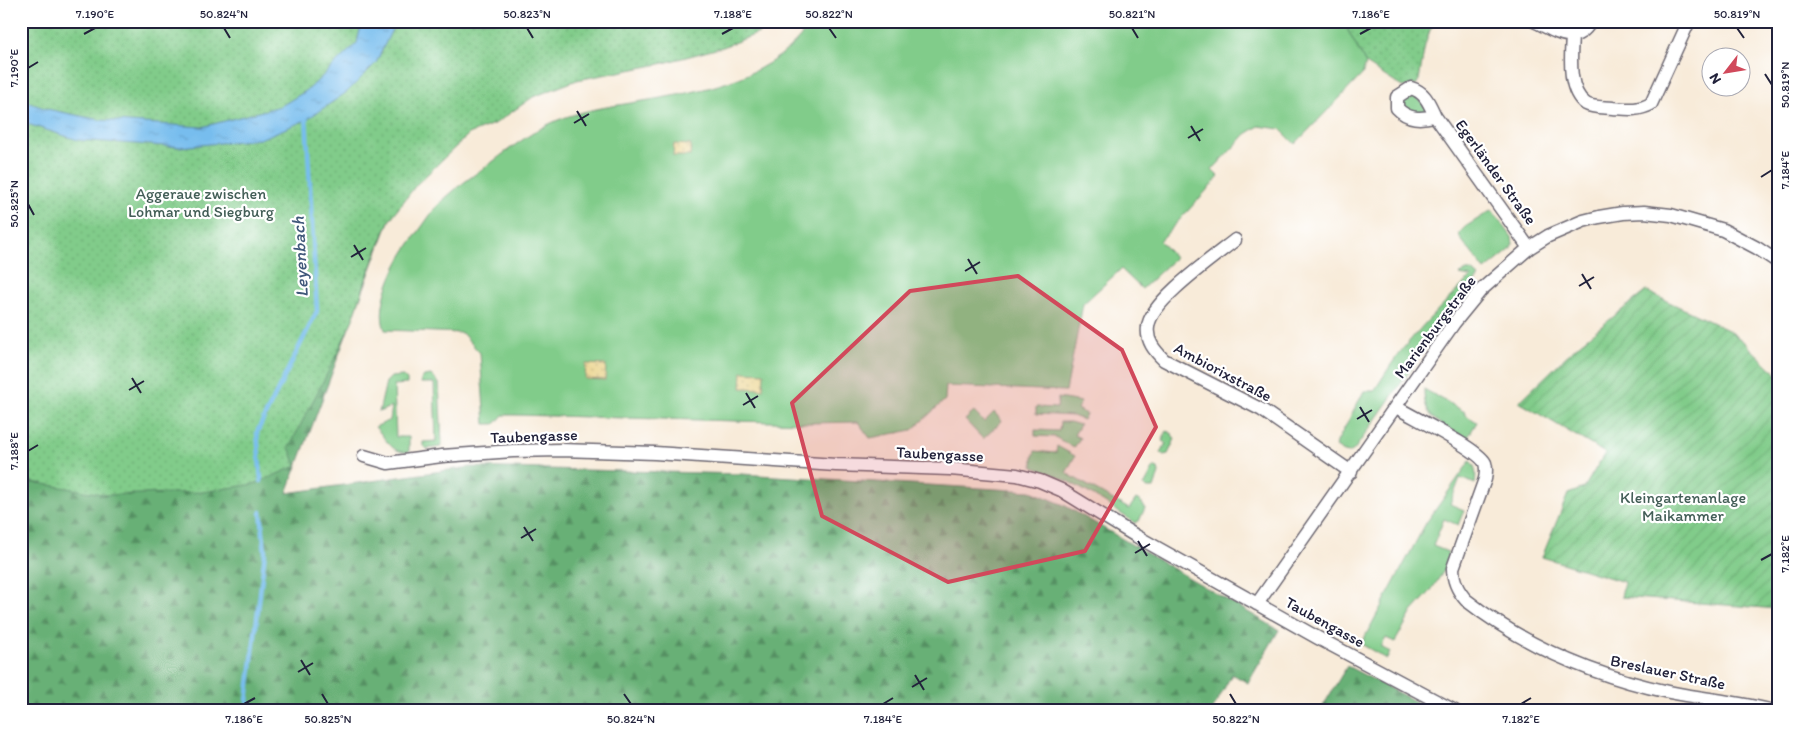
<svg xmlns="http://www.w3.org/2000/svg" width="1799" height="732" font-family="Itim,sans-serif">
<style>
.grass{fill:#81cc8a;stroke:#527762}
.forest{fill:url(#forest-firs);stroke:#456958}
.sand{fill:url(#sand-dots);stroke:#887e6c}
.park{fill:url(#park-dots);stroke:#527762}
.garden{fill:url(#garden-furrows);stroke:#527762}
.water{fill:url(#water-ripples);stroke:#4c7094}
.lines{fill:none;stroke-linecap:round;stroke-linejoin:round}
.stream{stroke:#77bdee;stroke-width:4.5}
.street-casing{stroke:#6d6872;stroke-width:15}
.street{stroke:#fff;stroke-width:12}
.marked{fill:#d1495b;fill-opacity:0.2;stroke:#d1495b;stroke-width:4;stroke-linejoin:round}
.ticks{fill:none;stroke:#22223b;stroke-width:2}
.labels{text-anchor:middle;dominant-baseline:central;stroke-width:4.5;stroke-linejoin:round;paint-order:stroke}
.street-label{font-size:16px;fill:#22223b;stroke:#fff}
.park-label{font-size:16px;fill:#435e57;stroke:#fff}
.water-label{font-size:18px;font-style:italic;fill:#40587a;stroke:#fff}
.neatline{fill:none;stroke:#22223b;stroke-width:2}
.ticks-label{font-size:12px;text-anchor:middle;fill:#22223b}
</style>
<defs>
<pattern id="forest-firs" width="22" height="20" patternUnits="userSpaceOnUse" patternTransform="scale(1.25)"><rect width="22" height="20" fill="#68b076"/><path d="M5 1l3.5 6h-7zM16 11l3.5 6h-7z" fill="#558f62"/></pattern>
<pattern id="sand-dots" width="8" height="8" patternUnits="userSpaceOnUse" patternTransform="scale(1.25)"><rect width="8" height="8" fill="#eeda9e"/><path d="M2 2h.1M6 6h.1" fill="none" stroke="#ccbb89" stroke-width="1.8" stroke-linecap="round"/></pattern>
<pattern id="park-dots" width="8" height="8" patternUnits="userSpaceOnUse" patternTransform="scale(1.25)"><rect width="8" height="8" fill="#81cc8a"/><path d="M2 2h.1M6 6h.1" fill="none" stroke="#6faf78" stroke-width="1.8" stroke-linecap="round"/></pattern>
<pattern id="garden-furrows" width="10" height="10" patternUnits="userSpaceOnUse" patternTransform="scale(1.25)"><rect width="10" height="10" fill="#81cc8a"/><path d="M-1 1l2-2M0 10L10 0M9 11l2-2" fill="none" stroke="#6faf78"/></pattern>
<pattern id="water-ripples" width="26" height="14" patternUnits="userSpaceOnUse" patternTransform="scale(1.25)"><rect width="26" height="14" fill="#77bdee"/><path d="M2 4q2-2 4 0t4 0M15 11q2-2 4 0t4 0" fill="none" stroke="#67a2cd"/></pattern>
</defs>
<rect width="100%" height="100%" fill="#fff"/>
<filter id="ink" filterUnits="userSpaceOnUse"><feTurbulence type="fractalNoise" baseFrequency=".02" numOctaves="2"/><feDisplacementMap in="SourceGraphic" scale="10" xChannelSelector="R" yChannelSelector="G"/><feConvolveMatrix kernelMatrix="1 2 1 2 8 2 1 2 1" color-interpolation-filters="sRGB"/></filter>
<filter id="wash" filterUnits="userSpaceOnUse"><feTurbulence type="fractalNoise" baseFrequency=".0096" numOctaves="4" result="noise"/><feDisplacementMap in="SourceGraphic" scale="20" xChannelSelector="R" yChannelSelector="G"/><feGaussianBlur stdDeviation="1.12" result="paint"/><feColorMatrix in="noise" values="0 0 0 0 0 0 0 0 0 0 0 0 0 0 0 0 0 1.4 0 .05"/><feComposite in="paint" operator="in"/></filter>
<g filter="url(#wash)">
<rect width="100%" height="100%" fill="#f8ebd9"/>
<path class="grass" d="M 812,21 L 1343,21 L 1366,64 L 1362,75 L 1295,144 L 1280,129 L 1259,126 L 1246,134 L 1212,170 L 1219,177 L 1160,241 L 1175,258 L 1142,289 L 1121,269 L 1083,304 L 1066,391 L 946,386 L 945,400 L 912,430 L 870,438 L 858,422 L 809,423 L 516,415 L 503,415 L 495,424 L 485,424 L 480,353 L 462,333 L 385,330 C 375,305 395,265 409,245 C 417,234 425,222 433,211 C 449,192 471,177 491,163 C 512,147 534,130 558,120 C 586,109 614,106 643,101 C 704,91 777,78 812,21 Z
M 1416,94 L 1426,108 L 1424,112 C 1415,112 1406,113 1403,103 C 1406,98 1411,95 1416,94 Z
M 1492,210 L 1512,237 L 1513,244 L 1510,250 L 1485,270 L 1460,238 L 1459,233 L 1465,227 Z
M 1464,271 L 1472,271 L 1479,277 L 1463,295 L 1354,450 L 1349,453 L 1344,452 L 1336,447 L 1337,442 L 1364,391 L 1374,391 C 1382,379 1389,367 1397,356 C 1420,327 1445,302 1471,277 L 1459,275 Z
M 431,375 L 439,383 L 442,444 L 440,447 L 427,449 L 423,446 L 423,442 L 436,441 L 434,383 L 421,383 L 421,380 L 424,376 Z
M 403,376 L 407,380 L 407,384 L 394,385 L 396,437 L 409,437 L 409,452 C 391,454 386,438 375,427 L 390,420 L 392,406 L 379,412 L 386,382 L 391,377 Z
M 1424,389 L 1465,412 L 1464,414 L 1477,422 L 1468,437 L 1466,438 C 1442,425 1423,420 1424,389 Z
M 1058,398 L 1081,402 L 1077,409 L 1086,414 L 1083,420 L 1073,416 L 1036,414 L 1036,407 L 1057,408 Z
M 974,412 L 984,422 L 994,412 L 1002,421 L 983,439 L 965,420 Z
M 1060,422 L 1070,422 L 1080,425 L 1074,435 L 1080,438 L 1074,448 L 1055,437 L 1035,436 L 1035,430 L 1059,431 Z
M 1167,431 L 1171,433 L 1175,439 L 1168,454 L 1164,455 L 1161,453 L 1166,443 L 1162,441 Z
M 1057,446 L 1075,456 L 1066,473 L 1129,509 L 1136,499 L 1141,502 L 1145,508 L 1139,521 L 1135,523 C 1102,501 1071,479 1033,467 L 1033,457 L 1035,451 L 1056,453 Z
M 1470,461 C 1477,467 1476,475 1475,484 L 1460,478 L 1450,504 L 1464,510 L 1458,525 L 1444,519 L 1433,546 L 1448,552 L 1445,569 L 1430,592 L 1412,612 L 1395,642 L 1386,638 L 1381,647 L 1390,652 L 1387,659 L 1361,644 L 1426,523 Z
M 1154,467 L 1158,469 L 1159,473 L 1154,488 L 1148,488 L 1144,486 Z"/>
<path class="forest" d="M 21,62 L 391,216 L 287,493 L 470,467 L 741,474 L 1031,491 L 1064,505 L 1279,630 L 1248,683 L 1232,674 L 1212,711 L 21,711 Z
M 1347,666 L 1434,711 L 1320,711 Z"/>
<path class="sand" d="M 674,144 L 691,145 L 690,156 L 673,156 Z
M 586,364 L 606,365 L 605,380 L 585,379 Z
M 742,372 L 764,373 L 763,389 L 741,388 Z"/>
<path class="park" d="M 21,21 L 768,21 L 759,33 L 723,47 L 660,64 L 577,80 L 533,97 L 496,123 L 469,134 L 416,185 L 389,221 L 369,270 L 354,317 L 328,372 L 289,447 L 296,466 L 254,484 L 202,492 L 107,495 L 21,480 Z
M 1343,21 L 1438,21 L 1430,30 L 1425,45 L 1419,80 L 1416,85 L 1402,87 L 1366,64 Z"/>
<path class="garden" d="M 1646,291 L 1728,330 L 1743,341 L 1778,375 L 1778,609 L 1621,597 L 1624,582 L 1542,557 L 1568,494 L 1584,488 L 1605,453 L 1519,402 L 1579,344 Z"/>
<path class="water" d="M 362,21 L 396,21 L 376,63 L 347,92 L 306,120 L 260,139 L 180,147 L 78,140 L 21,122 L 21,100 L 47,109 L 100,120 L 202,127 L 281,106 L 309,89 L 357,43 Z"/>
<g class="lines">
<path class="stream" d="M 261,481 L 257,432 L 317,311 L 306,116
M 251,711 L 247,701 L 265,552 L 261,512"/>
</g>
</g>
<g filter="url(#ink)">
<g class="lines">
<g class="street-casing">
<path id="street" d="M 1534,21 C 1556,31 1575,48 1591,21
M 1572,36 C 1571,55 1567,91 1586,104 C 1593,108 1604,107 1613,108 C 1627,109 1638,111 1651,104 L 1689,21
M 1435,116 C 1421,119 1408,120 1397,108 L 1397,97 L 1411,88 C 1425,92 1429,103 1435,116 L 1529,248
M 1235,240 C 1214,257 1150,301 1148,327 C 1146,341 1155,351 1164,360 L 1262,410 L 1351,472
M 1396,407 C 1414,418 1477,448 1485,463 C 1487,469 1486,473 1485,479 L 1453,568 C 1453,581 1457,590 1466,600 C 1526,647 1595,676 1669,692 C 1704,699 1739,702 1774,711
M 364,456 L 388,463 L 442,456 L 513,451 L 561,450 L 655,453 L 836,465 L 950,469 L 1017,475 L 1040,481 L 1061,490 L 1136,536 L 1318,638 L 1455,711
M 1257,604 L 1454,323 L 1481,290 L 1529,248 L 1548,236 L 1583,221 L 1599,217 L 1623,213 L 1644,212 L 1671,215 L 1723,230 L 1757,248 L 1778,262"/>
</g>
<use href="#street" class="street"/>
</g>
</g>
<path class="marked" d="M 1018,276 L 1122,350 L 1156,427 L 1085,551 L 948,582 L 822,516 L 792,403 L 910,291 Z"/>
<path class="ticks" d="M 224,28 L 230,38M 527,28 L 533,38M 829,28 L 836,38M 1132,28 L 1138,38M 1737,28 L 1744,38M 84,34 L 95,28M 722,34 L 733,28M 1360,34 L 1371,28M 28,68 L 38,62M 1765,74 L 1772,85M 577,111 L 586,126M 574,123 L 589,114M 1191,126 L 1200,141M 1188,138 L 1203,129M 1761,177 L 1772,170M 28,204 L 34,215M 354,245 L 363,260M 351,257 L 366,248M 968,259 L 977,274M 965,271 L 980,262M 1582,274 L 1591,289M 1579,286 L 1594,277M 132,378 L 141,393M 129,390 L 144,381M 746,393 L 755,408M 743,405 L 758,396M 1360,407 L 1369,422M 1357,419 L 1372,410M 28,451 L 38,445M 524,527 L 533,541M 521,538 L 536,529M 1138,541 L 1147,556M 1135,553 L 1150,544M 1761,560 L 1772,554M 301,660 L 310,675M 298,672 L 313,663M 915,675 L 924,690M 912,687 L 927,678M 322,694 L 328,704M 624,694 L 631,704M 1230,694 L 1236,704M 244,704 L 255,698M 883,704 L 893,698M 1521,704 L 1531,698"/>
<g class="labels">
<g class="street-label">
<text transform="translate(1496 172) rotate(54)">Egerländer Straße</text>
<text transform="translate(1435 327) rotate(-53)">Marienburgstraße</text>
<text transform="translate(1223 372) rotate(28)">Ambiorixstraße</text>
<text transform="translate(534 436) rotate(-2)">Taubengasse</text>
<text transform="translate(940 454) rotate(3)">Taubengasse</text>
<text transform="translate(1325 622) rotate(29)">Taubengasse</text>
<text transform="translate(1668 672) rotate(12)">Breslauer Straße</text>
</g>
<g class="park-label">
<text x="201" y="193">Aggeraue zwischen<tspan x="201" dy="18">Lohmar und Siegburg</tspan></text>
<text x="1683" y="497">Kleingartenanlage<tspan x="1683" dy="18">Maikammer</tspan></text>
</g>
<g class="water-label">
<text transform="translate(300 257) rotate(-93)">Leyenbach</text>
</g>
</g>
<rect width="1799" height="732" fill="none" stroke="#fff" stroke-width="55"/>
<g transform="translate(1726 72) rotate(239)"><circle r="24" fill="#ffffff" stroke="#a7a7b1"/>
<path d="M0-4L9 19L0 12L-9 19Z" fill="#d1495b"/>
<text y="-8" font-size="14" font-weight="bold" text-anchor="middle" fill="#22223b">N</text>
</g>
<rect x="28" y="28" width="1744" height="676" class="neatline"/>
<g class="ticks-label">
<text x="95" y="18">7.190°E</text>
<text x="224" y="18">50.824°N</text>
<text x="527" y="18">50.823°N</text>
<text x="733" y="18">7.188°E</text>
<text x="829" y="18">50.822°N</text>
<text x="1132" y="18">50.821°N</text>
<text x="1371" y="18">7.186°E</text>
<text x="1737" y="18">50.819°N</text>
<text transform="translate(14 68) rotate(-90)" y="4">7.190°E</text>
<text transform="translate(1785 85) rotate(-90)" y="4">50.819°N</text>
<text transform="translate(1785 170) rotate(-90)" y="4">7.184°E</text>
<text transform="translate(14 204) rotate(-90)" y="4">50.825°N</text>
<text transform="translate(14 451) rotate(-90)" y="4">7.188°E</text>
<text transform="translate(1785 554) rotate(-90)" y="4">7.182°E</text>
<text x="244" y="723">7.186°E</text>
<text x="328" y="723">50.825°N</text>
<text x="631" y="723">50.824°N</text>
<text x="883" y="723">7.184°E</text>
<text x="1236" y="723">50.822°N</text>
<text x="1521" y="723">7.182°E</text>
</g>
</svg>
